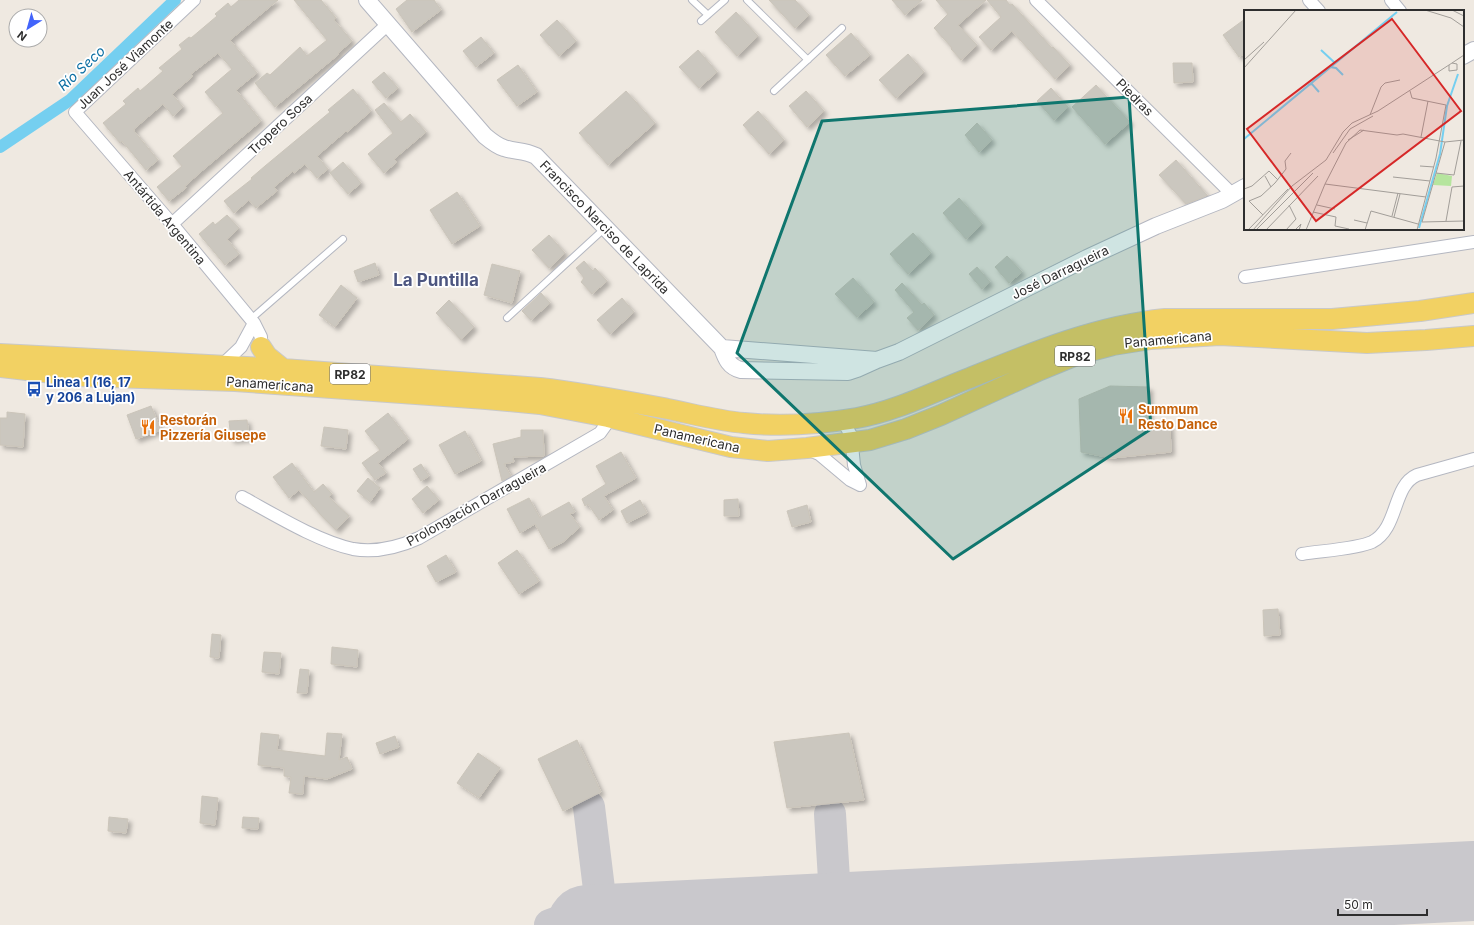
<svg xmlns="http://www.w3.org/2000/svg" width="1474" height="925" font-family="Inter,sans-serif">
<style>
.lines{fill:none;stroke-linecap:round;stroke-linejoin:round}
.canal{stroke:#75cff0;stroke-width:12}
.taxiway{stroke:#c9c8cc;stroke-width:32}
.runway{stroke:#c9c8cc;stroke-width:80}
.building{fill:#cbc7bf;stroke:#cbc5ba;filter:url(#shadow)}
.service-casing{stroke:#b4b7c1;stroke-width:8}
.minor-casing{stroke:#b4b7c1;stroke-width:14}
.tertiary-casing{stroke:#b4b7c1;stroke-width:18}
.primary-casing{stroke:#c9c9c9;stroke-width:22}
.service{stroke:#fff;stroke-width:6}
.minor{stroke:#fff;stroke-width:12}
.tertiary{stroke:#fff;stroke-width:16}
.primary{stroke:#f2d163;stroke-width:20}
.marked{fill:#0f766e;fill-opacity:0.2;stroke:#0f766e;stroke-width:3;stroke-linejoin:round}
.labels{text-anchor:middle;dominant-baseline:central;stroke-width:3.5;stroke-linejoin:round;paint-order:stroke}
.shield{fill:#fff;stroke:#6d6d6d;stroke-width:1}
.shield-label{font-size:12px;font-weight:bold;fill:#2e2e2e}
.street-label{font-size:13px;fill:#2e2e2e;stroke:#fff}
.transit-label{font-size:13px;font-weight:bold;fill:#164399;stroke:#fff;text-anchor:start}
.food-label{font-size:13px;font-weight:bold;fill:#c56008;stroke:#fff;text-anchor:start}
.water-label{font-size:14px;font-style:italic;fill:#0d6fa3;stroke:#fff}
.district-label{font-size:17px;font-weight:bold;fill:#4d5680;stroke:#fff}
.inset-river{fill:none;stroke:#75cff0;stroke-width:2}
.inset-road{fill:none;stroke:#a29e99;stroke-width:1}
.view{fill:#d62828;fill-opacity:0.15;stroke:#d62828;stroke-width:2}
.inset-edge{fill:none;stroke:#2e2e2e;stroke-width:2}
</style>
<defs>
<filter id="shadow"><feDropShadow dx="3.5" dy="3.5" stdDeviation="2" flood-color="#0004"/></filter>
</defs>
<rect width="100%" height="100%" fill="#efe9e1"/>
<g class="lines">
<path class="canal" d="M 0,147 L 70,100 L 175,0"/>
<path class="taxiway" d="M 589,807 L 599,889 C 606,904 619,913 633,923
M 830,814 L 835,896 C 844,907 850,908 863,912
M 811,914 C 825,910 828,909 835,896
M 550,925 L 580,914 L 595,900 L 599,889"/>
<path class="runway" d="M 587,925 L 1474,881"/>
</g>
<path class="building" d="M 239,0 L 278,0 L 230,40 L 257,73 L 236,90 L 261,121 L 203,170 L 185,186 L 186,188 L 169,201 L 157,187 L 182,166 L 173,156 L 223,113 L 205,92 L 232,69 L 218,53 L 191,74 L 193,76 L 172,94 L 183,107 L 173,116 L 163,104 L 134,129 L 134,131 L 158,160 L 146,170 L 122,141 L 120,143 L 103,123 L 126,104 L 123,101 L 138,88 L 140,91 L 163,71 L 159,68 L 182,49 L 179,45 L 189,37 L 191,38 L 217,16 L 215,14 L 228,3 L 231,7 Z
M 294,0 L 321,0 L 336,18 L 334,20 L 352,41 L 338,53 L 339,54 L 275,107 L 255,83 L 267,73 L 270,75 L 300,47 L 307,56 L 327,40 Z
M 407,0 L 434,0 L 441,10 L 412,32 L 396,9 Z
M 769,0 L 795,0 L 809,15 L 795,28 Z
M 892,0 L 922,0 L 905,15 Z
M 936,0 L 986,0 L 958,25 L 977,45 L 961,60 L 951,49 L 952,48 L 934,28 L 948,14 Z
M 987,0 L 1006,0 L 1010,5 L 1012,4 L 1052,48 L 1053,47 L 1070,65 L 1055,79 L 1012,31 L 991,50 L 979,37 L 1001,17 Z
M 736,12 L 758,36 L 737,56 L 715,32 Z
M 1245,19 L 1245,53 L 1239,57 L 1223,35 Z
M 557,20 L 576,41 L 559,56 L 540,35 Z
M 851,33 L 870,55 L 845,76 L 826,55 Z
M 481,37 L 494,53 L 476,67 L 463,51 Z
M 698,50 L 717,72 L 699,88 L 679,67 Z
M 908,54 L 924,72 L 896,98 L 879,80 Z
M 1173,63 L 1192,63 L 1193,82 L 1174,83 Z
M 518,65 L 537,92 L 517,106 L 497,80 Z
M 384,72 L 398,88 L 386,98 L 372,82 Z
M 1096,85 L 1130,122 L 1105,144 L 1072,107 Z
M 1051,88 L 1068,107 L 1054,120 L 1037,101 Z
M 353,89 L 371,111 L 347,132 L 346,131 L 317,156 L 328,169 L 317,178 L 305,164 L 294,173 L 293,171 L 274,187 L 277,191 L 256,208 L 249,200 L 234,213 L 224,201 L 252,179 L 251,178 L 265,166 L 330,112 L 328,110 Z
M 626,91 L 655,123 L 608,165 L 579,133 Z
M 806,91 L 824,111 L 807,127 L 789,106 Z
M 384,103 L 401,122 L 410,114 L 426,132 L 394,159 L 397,162 L 384,173 L 368,154 L 393,133 L 375,110 Z
M 758,111 L 784,140 L 769,154 L 743,125 Z
M 977,123 L 992,140 L 979,152 L 965,135 Z
M 1176,160 L 1207,195 L 1204,197 L 1186,204 L 1159,175 Z
M 343,162 L 361,183 L 348,194 L 330,173 Z
M 457,192 L 480,226 L 452,244 L 430,210 Z
M 959,198 L 982,224 L 966,239 L 943,213 Z
M 227,215 L 239,228 L 227,239 L 239,254 L 225,265 L 199,234 L 213,222 L 215,225 Z
M 913,233 L 931,253 L 908,274 L 890,254 Z
M 549,235 L 565,253 L 549,268 L 532,250 Z
M 1007,256 L 1022,272 L 1009,283 L 995,267 Z
M 584,261 L 593,271 L 595,268 L 607,281 L 592,294 L 581,282 L 584,278 L 576,268 Z
M 375,263 L 379,275 L 358,282 L 354,271 Z
M 492,264 L 520,271 L 512,303 L 484,295 Z
M 977,267 L 990,282 L 982,289 L 969,274 Z
M 853,278 L 874,302 L 857,317 L 835,294 Z
M 902,283 L 922,305 L 924,303 L 934,315 L 918,330 L 907,318 L 914,312 L 895,290 Z
M 341,285 L 357,298 L 335,327 L 319,315 Z
M 541,293 L 550,303 L 531,320 L 522,311 Z
M 622,298 L 634,312 L 610,334 L 597,320 Z
M 449,300 L 474,327 L 461,340 L 436,313 Z
M 1110,386 L 1149,387 L 1149,425 L 1170,425 L 1171,452 L 1112,458 L 1081,452 L 1079,399 Z
M 151,406 L 161,430 L 136,439 L 127,415 Z
M 7,412 L 25,414 L 23,447 L 0,445 L 0,418 L 7,418 Z
M 388,413 L 408,439 L 378,463 L 386,473 L 375,480 L 362,463 L 380,450 L 365,431 Z
M 247,420 L 249,438 L 231,440 L 229,421 Z
M 324,427 L 348,430 L 346,449 L 321,446 Z
M 521,430 L 543,430 L 544,456 L 513,457 L 514,462 L 504,464 L 511,476 L 502,481 L 493,444 L 521,437 Z
M 465,431 L 481,461 L 455,474 L 439,445 Z
M 621,452 L 636,478 L 604,496 L 613,510 L 599,520 L 588,504 L 585,506 L 582,499 L 606,484 L 596,466 Z
M 292,463 L 314,492 L 323,484 L 332,494 L 329,497 L 349,516 L 336,530 L 321,515 L 299,490 L 289,498 L 273,477 Z
M 421,464 L 429,476 L 421,481 L 413,469 Z
M 368,478 L 380,488 L 370,502 L 357,491 Z
M 427,486 L 439,500 L 423,513 L 412,499 Z
M 529,498 L 540,518 L 569,502 L 575,512 L 570,514 L 580,527 L 563,542 L 549,549 L 535,524 L 520,533 L 507,509 Z
M 738,499 L 739,516 L 724,516 L 724,500 Z
M 640,500 L 647,513 L 627,523 L 621,511 Z
M 807,505 L 811,522 L 792,527 L 787,511 Z
M 517,550 L 539,581 L 519,594 L 498,563 Z
M 446,555 L 456,572 L 436,582 L 427,566 Z
M 1278,609 L 1280,635 L 1264,636 L 1263,610 Z
M 212,634 L 221,635 L 219,658 L 210,657 Z
M 332,647 L 358,650 L 357,667 L 331,664 Z
M 264,652 L 281,653 L 279,674 L 262,672 Z
M 300,669 L 309,670 L 307,693 L 297,693 Z
M 261,733 L 279,735 L 277,750 L 325,756 L 327,733 L 342,734 L 339,760 L 347,757 L 352,769 L 327,779 L 304,776 L 303,794 L 289,793 L 291,777 L 284,776 L 284,768 L 258,765 Z
M 849,733 L 864,800 L 787,808 L 774,742 Z
M 395,736 L 399,747 L 380,754 L 376,743 Z
M 577,740 L 601,792 L 563,811 L 538,759 Z
M 478,753 L 500,768 L 479,798 L 457,783 Z
M 202,796 L 218,798 L 215,825 L 200,823 Z
M 109,817 L 128,819 L 126,833 L 108,831 Z
M 243,817 L 259,818 L 258,829 L 242,828 Z"/>
<g class="lines">
<g class="service-casing">
<path id="service" d="M 692,0 L 708,15
M 747,0 L 808,60
M 701,21 L 725,0
M 774,91 L 842,28
M 507,318 L 605,228
M 251,319 L 343,239"/>
</g>
<g class="minor-casing">
<path id="minor" d="M 194,0 L 75,112 L 172,224 L 254,323 L 261,337 L 260,352
M 1036,0 L 1233,195
M 1309,0 L 1319,11
M 1391,0 L 1400,11
M 172,224 L 388,24
M 1245,277 L 1474,242
M 222,365 L 241,347 L 254,323
M 842,420 L 851,435 L 854,465 L 860,485
M 807,449 L 819,454 L 850,480 L 860,485
M 242,497 C 275,515 317,541 353,549 C 376,553 399,547 419,538 L 600,433 L 605,426 L 608,417
M 1302,554 C 1319,551 1357,549 1372,542 C 1399,528 1392,486 1417,475 L 1474,459"/>
</g>
<g class="tertiary-casing">
<path id="tertiary" d="M 367,0 L 485,136 C 491,141 497,146 504,148 C 516,152 523,150 536,156 L 722,348 C 726,359 729,367 741,370 L 848,372 L 857,369 L 877,360 L 899,352 L 1087,258 L 1156,226 L 1222,200 L 1245,187
M 1463,56 L 1474,50
M 722,348 L 877,360"/>
</g>
<g class="primary-casing">
<path id="primary" d="M 261,347 L 267,356 L 283,369
M 0,354 L 283,369 L 540,388 C 583,393 625,401 668,409 C 693,414 719,421 744,423 C 782,427 821,424 857,418 C 896,411 931,393 967,379 C 1031,353 1096,326 1165,319 L 1332,319 L 1420,311 L 1474,303
M 0,367 L 78,376 L 235,381 L 486,399 L 540,404 L 608,417 L 731,447 L 768,451 L 807,448 L 870,440 L 906,429 L 941,415 L 1040,370 L 1079,354 L 1113,345 L 1151,339 L 1220,335 L 1367,343 L 1426,340 L 1474,336"/>
</g>
<use href="#service" class="service"/>
<use href="#minor" class="minor"/>
<use href="#tertiary" class="tertiary"/>
<use href="#primary" class="primary"/>
</g>
<path class="marked" d="M 1129,97 L 1151,429 L 953,559 L 737,353 L 822,121 Z"/>
<defs>
<g id="bus-bare" transform="scale(1.2)"><path d="M-5-6H5V4H4V6H2V4H-2V6H-4V4H-5ZM-3.5-4V0h7V-4ZM-3.5 1.2v1.5H-2V1.2ZM2 1.2v1.5H3.5V1.2Z" fill="#1a4fb4" stroke="#fff" stroke-width="2.5" paint-order="stroke"/></g>
<g id="restaurant-bare" transform="scale(1.2)"><path d="M-5-6h1v4h1v-4h1v4h1v-4h1v5L-1.5 .5V6h-2V.5L-5-1ZM5-6V6H3V1.5H1.5Q1.5-4 5-6Z" fill="#e8710a" stroke="#fff" stroke-width="2.5" paint-order="stroke"/></g>
</defs>
<g fill-rule="evenodd">
<use href="#bus-bare" x="34" y="389"/>
<use href="#restaurant-bare" x="1126" y="416"/>
<use href="#restaurant-bare" x="148" y="427"/>
</g>
<g class="labels">
<g class="shield">
<rect x="1055" y="346" width="40" height="20" rx="3"/>
<rect x="330" y="364" width="40" height="20" rx="3"/>
</g>
<g class="shield-label">
<text x="1075" y="356">RP82</text>
<text x="350" y="374">RP82</text>
</g>
<g class="street-label">
<text transform="translate(125 64) rotate(-43)">Juan José Viamonte</text>
<text transform="translate(1135 97) rotate(45)">Piedras</text>
<text transform="translate(280 124) rotate(-43)">Tropero Sosa</text>
<text transform="translate(165 217) rotate(50)">Antártida Argentina</text>
<text transform="translate(605 227) rotate(46)">Francisco Narciso de Laprida</text>
<text transform="translate(1060 272) rotate(-26)">José Darragueira</text>
<text transform="translate(1168 339) rotate(-5)">Panamericana</text>
<text transform="translate(270 384) rotate(4)">Panamericana</text>
<text transform="translate(697 438) rotate(13)">Panamericana</text>
<text transform="translate(476 504) rotate(-29)">Prolongación Darragueira</text>
</g>
<g class="transit-label">
<text x="46" y="382">Linea 1 (16, 17<tspan x="46" dy="15">y 206 a Lujan)</tspan></text>
</g>
<g class="food-label">
<text x="1138" y="409">Summum<tspan x="1138" dy="15">Resto Dance</tspan></text>
<text x="160" y="420">Restorán<tspan x="160" dy="15">Pizzería Giusepe</tspan></text>
</g>
<g class="water-label">
<text transform="translate(81 68) rotate(-43)">Río Seco</text>
</g>
<g class="district-label">
<text x="436" y="280">La Puntilla</text>
</g>
</g>
<g transform="translate(1244 10)">
<rect width="220" height="220" fill="#efe9e1"/>
<path d="M 193,163 L 208,166 L 207,176 L 189,175 Z" fill="#b6e59e"/>
<path class="inset-river" d="M 77,40 L 91,53M 86,57 L 92,58 L 99,65M 64,75 L 68,74 L 75,82M 0,129 L 153,2M 175,218 L 196,144 L 203,96 L 214,64"/>
<path class="inset-road" d="M 181,0 L 207,8 L 220,17M 208,0 L 220,6M 0,50 L 20,32M 208,53 L 220,45M 0,58 L 52,0M 166,81 L 168,88 L 202,95 L 192,148 L 173,220M 126,105 L 137,77 L 141,73 L 156,70M 177,127 L 184,91M 104,130 L 120,120M 201,132 L 178,212 L 220,211M 89,143 L 106,119 L 129,106M 176,156 L 190,157M 192,163 L 210,165 L 217,131M 21,166 L 27,177M 149,167 L 186,171M 81,174 L 182,187M 0,179 L 8,176 L 25,161 L 34,170M 73,195 L 91,199M 69,202 L 92,207 L 91,216 L 105,219M 19,205 L 5,191 L 17,186 L 31,173 L 42,159 L 41,151 L 47,143M 148,206 L 154,183M 150,207 L 156,184M 110,210 L 123,213M 202,211 L 208,177 L 220,176M 13,219 L 69,163M 4,220 L 44,179M 9,220 L 48,176 L 82,150 L 99,122 L 108,113 L 134,101 L 208,53 L 213,54 L 213,60 L 205,61 L 205,55M 22,220 L 74,166M 42,220 L 52,209 L 45,195M 51,220 L 57,214 L 55,220M 62,220 L 81,174 L 102,133 L 116,120 L 153,125 L 159,124 L 201,132 L 220,130M 121,220 L 127,201 L 174,214"/>
<path class="view" d="M 148,9 L 217,101 L 72,211 L 3,119 Z"/>
<rect width="220" height="220" class="inset-edge"/>
</g>
<g transform="translate(28 28) rotate(217)"><circle r="19" fill="#ffffff" stroke="#ababab"/>
<path d="M0-3L7 15L0 10L-7 15Z" fill="#4264fb"/>
<text y="-6" font-size="11" font-weight="bold" text-anchor="middle" fill="#2e2e2e">N</text>
</g>
<path d="M1338 909v6h89v-6" fill="none" stroke="#2e2e2e" stroke-width="2"/>
<text x="1344" y="909" font-size="12" fill="#2e2e2e" stroke="#ffffff" stroke-width="3" paint-order="stroke">50 m</text>
</svg>
